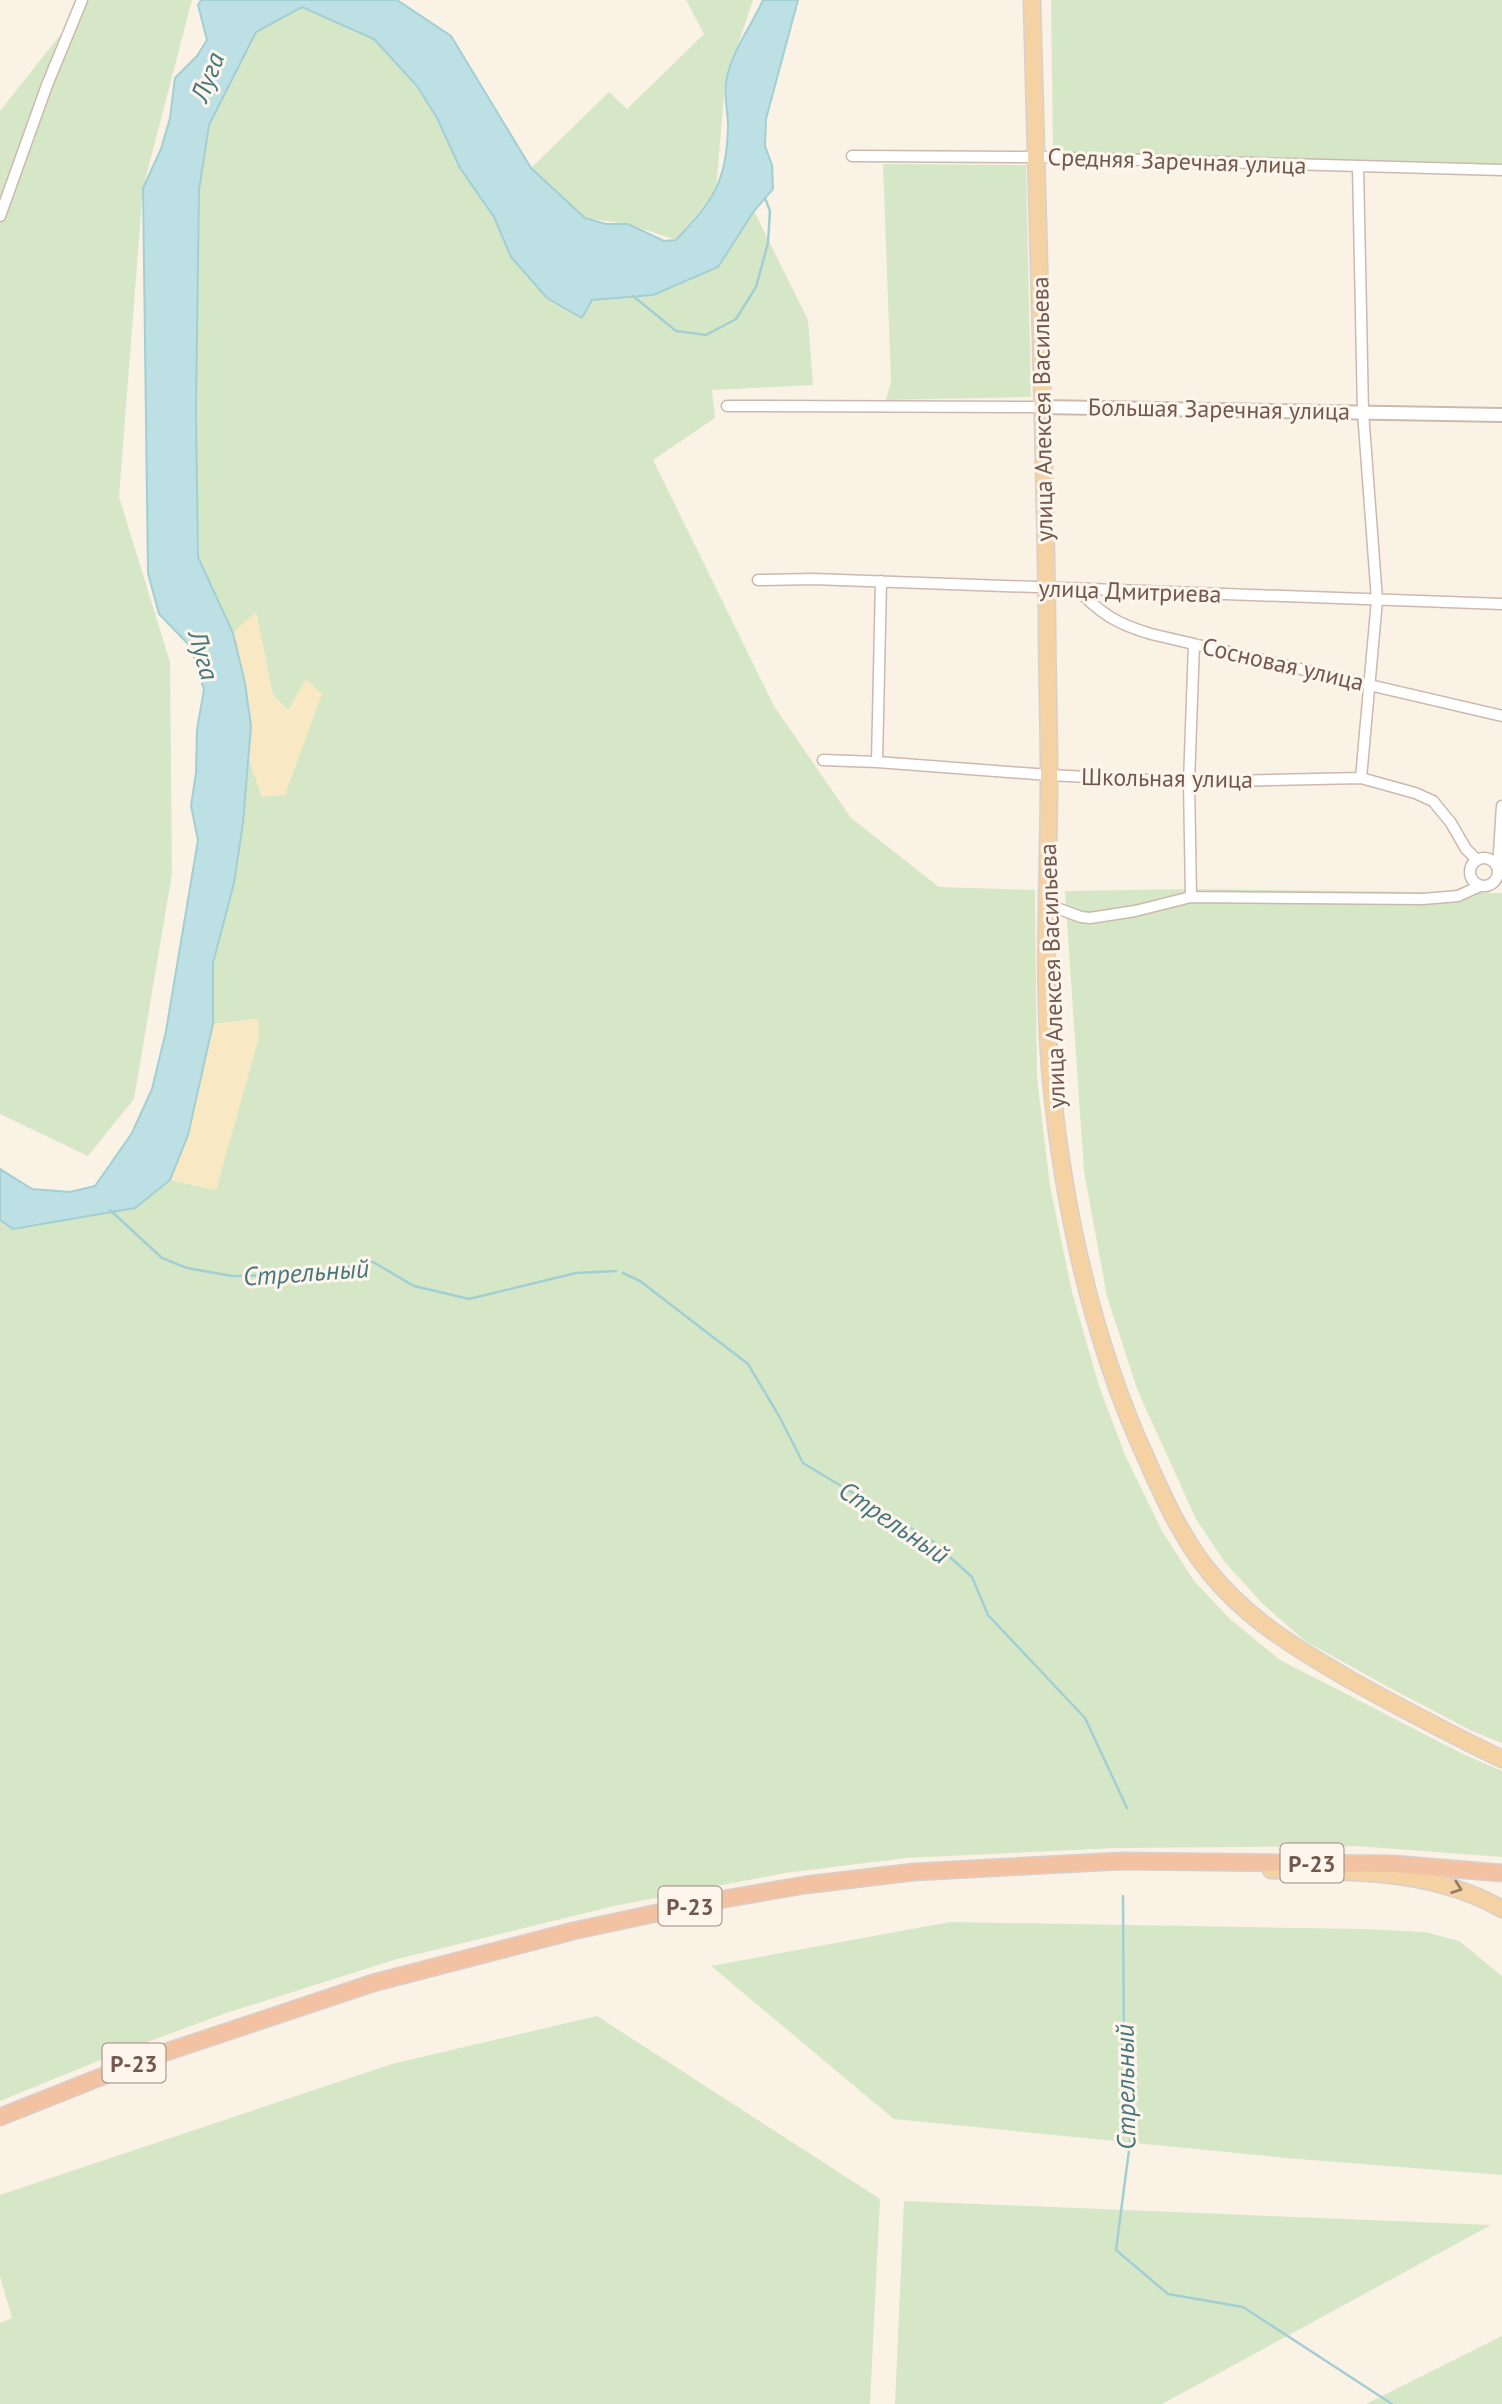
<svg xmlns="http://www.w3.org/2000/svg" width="1502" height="2404" font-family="'PT Sans',sans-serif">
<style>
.green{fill:#d5e7c6}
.sand{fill:#f8e9c4}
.water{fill:#bce0e3;stroke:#a3cfd4;stroke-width:2}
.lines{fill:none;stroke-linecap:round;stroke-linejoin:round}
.stream{stroke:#a3cfd4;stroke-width:2.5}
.minor-casing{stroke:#ccb9ad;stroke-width:13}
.tertiary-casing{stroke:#ccb9ad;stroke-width:16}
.primary-casing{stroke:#d8d0cd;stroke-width:19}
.trunk-casing{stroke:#d8d0cd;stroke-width:19}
.minor{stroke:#fff;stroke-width:10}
.tertiary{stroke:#fff;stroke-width:12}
.primary{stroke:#f4d2a4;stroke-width:16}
.trunk{stroke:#f2c2a3;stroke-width:16}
.oneway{stroke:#997d67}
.labels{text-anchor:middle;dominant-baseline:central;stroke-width:6;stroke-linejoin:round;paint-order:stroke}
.shield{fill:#fef6ec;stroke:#9c877d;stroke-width:2}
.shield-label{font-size:23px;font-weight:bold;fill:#72584d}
.street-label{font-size:24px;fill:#72584d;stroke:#fef6ec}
.water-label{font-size:26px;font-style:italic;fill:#45777d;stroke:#fef6ec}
</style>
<rect width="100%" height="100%" fill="#fbf2e6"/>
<path class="green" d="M 88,0 L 192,0 L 143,188 L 119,497 L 170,662 L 172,874 L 134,1099 L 88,1156 L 0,1114 L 0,111 Z
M 686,0 L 753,0 L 725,84 L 716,191 L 676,240 L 628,224 L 585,218 L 531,168 L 609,92 L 627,109 L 704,34 Z
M 1051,0 L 1502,0 L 1502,165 L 1053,154 Z
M 301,7 L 374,39 L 417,86 L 437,118 L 460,168 L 494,217 L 511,257 L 583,318 L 592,300 L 653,295 L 718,267 L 754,211 L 808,320 L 813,385 L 712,390 L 715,418 L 653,460 L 774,706 L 851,818 L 939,887 L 1035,890 L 1037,1078 L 1050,1186 L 1072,1292 L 1099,1386 L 1125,1455 L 1162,1531 L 1194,1581 L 1230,1619 L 1280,1660 L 1465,1755 L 1502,1771 L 1502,1857 L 1357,1846 L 1115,1848 L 906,1858 L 785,1873 L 614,1906 L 397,1959 L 226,2013 L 115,2054 L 0,2101 L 0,1220 L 13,1229 L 135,1208 L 170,1180 L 216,1190 L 257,1019 L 213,1024 L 213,963 L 234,883 L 249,759 L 262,797 L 288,710 L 273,695 L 256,613 L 233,633 L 198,557 L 196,411 L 199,190 L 209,125 L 256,32 Z
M 883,164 L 1026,165 L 1031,397 L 886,400 L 891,381 Z
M 1192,889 L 1502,893 L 1502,1743 L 1472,1731 L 1392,1689 L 1305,1641 L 1263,1604 L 1224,1561 L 1196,1519 L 1137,1389 L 1107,1296 L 1084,1172 L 1065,891 Z
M 950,1922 L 1362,1929 L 1425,1932 L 1459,1941 L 1502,1976 L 1502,2175 L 1286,2158 L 894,2119 L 711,1966 Z
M 597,2016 L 880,2199 L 870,2404 L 0,2404 L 0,2323 L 12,2318 L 0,2276 L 0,2195 L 392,2064 Z
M 904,2201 L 1491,2225 L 1162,2404 L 895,2404 Z
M 1502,2336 L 1502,2404 L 1366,2404 Z"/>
<path class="sand" d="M 256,612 L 273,695 L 288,710 L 306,679 L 322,694 L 285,795 L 262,797 L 249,759 L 251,726 L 245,683 L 233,633 Z
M 258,1019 L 259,1037 L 216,1190 L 170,1180 L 188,1135 L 213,1024 Z"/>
<path class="water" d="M 201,0 L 397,0 L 451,36 L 531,168 L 585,218 L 606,224 L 628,224 L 664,241 L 676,240 C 713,200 727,183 728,126 C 728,112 724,97 726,83 C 730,53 751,27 763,0 L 798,0 L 766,119 L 765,146 L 772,165 L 773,189 L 754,211 L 718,267 L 653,295 L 592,300 L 582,318 L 547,298 L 511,257 L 494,217 L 460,168 L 437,118 L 417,86 L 374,39 L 302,7 L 256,32 L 209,125 L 199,190 L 196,411 L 198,557 L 233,633 L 245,683 L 251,726 L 243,823 L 234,883 L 213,963 L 213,1024 L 188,1135 L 170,1180 L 135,1208 L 13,1229 L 0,1220 L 0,1169 L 32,1189 L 70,1192 L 95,1186 L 132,1133 L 152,1089 L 166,1031 L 198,840 L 191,806 L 196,773 L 197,729 L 204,690 L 191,647 L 159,614 L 148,573 L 143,188 L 161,149 L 170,118 L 175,78 L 197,56 L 207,40 L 198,5 Z"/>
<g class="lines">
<path class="stream" d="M 633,296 L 676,331 L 706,335 L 736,319 L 756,287 L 768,243 L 770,211 L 765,198
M 110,1210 L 162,1258 L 187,1268 L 232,1276 L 312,1274 L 373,1262 L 414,1286 L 469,1299 L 576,1273 L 616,1271
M 623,1273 L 640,1281 L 748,1364 L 779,1416 L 803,1463 L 931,1540 L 972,1577 L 988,1615 L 1085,1718 L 1127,1808
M 1123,1896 L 1124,2055 L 1132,2127 L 1116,2250 L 1168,2294 L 1243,2307 L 1392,2404"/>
<g class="minor-casing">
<path id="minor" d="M 852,156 L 1036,157 L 1502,170
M 1358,166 L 1363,412 L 1377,600 L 1361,778
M 0,216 L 47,85 L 82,0
M 727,406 L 1042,407
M 758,580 L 813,579 L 1502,604
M 1076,588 C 1101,614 1117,624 1151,634 L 1502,716
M 823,760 L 877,762 L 1049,775 L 1189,782 L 1361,778 L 1415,793 L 1433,801 L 1451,823 L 1466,849 L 1477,860
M 877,762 L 881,581
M1470 872a14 14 0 1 1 28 0a14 14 0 1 1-28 0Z
M 1498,868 L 1502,806
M 1191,897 L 1189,782 L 1194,644
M 1046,904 L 1081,917 L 1090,918 L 1135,911 L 1191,897 L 1423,899 L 1458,896 L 1480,886"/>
</g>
<g class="tertiary-casing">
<path id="tertiary" d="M 1042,407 L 1502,415"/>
</g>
<g class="primary-casing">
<path id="primary" d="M 1032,0 C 1037,206 1044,412 1047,618 C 1047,670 1049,723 1049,775 C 1049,876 1042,978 1051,1079 C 1063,1203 1089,1326 1138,1440 C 1158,1485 1177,1531 1207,1569 C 1247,1620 1299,1650 1354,1682 C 1403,1709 1452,1735 1502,1759
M 1271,1870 C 1350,1872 1430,1868 1502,1909"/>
</g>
<g class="trunk-casing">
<path id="trunk" d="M 0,2117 L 151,2057 L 373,1983 L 573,1931 L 713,1901 L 805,1885 L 914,1872 L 1122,1861 L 1394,1864 L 1502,1873"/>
</g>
<use href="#minor" class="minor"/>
<use href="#tertiary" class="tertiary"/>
<use href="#primary" class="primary"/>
<use href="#trunk" class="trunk"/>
</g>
<defs><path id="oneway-chevron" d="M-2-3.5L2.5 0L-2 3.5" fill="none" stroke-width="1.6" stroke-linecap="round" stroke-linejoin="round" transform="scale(1.75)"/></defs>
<use class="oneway" href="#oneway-chevron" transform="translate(1457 1888) rotate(20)"/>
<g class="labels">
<g class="shield">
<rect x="1280.5" y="1843.5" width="63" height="39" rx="5"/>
<rect x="658.5" y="1886.5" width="63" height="39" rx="5"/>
<rect x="102.5" y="2043.5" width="63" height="39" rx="5"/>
</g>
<g class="shield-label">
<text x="1312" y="1863">Р-23</text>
<text x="690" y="1906">Р-23</text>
<text x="134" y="2063">Р-23</text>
</g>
<g class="street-label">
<text transform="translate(1177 161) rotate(2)">Средняя Заречная улица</text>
<text transform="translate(1042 409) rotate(-91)">улица Алексея Васильева</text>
<text transform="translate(1219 409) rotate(1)">Большая Заречная улица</text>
<text transform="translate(1130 591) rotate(2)">улица Дмитриева</text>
<text transform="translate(1283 664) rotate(13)">Сосновая улица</text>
<text transform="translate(1167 778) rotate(1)">Школьная улица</text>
<text transform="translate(1052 976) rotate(-92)">улица Алексея Васильева</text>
</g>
<g class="water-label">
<text transform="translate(207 77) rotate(-69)">Луга</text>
<text transform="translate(204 655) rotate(74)">Луга</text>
<text transform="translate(306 1272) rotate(-4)">Стрельный</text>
<text transform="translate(894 1522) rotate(34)">Стрельный</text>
<text transform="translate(1125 2087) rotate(-91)">Стрельный</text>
</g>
</g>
</svg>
